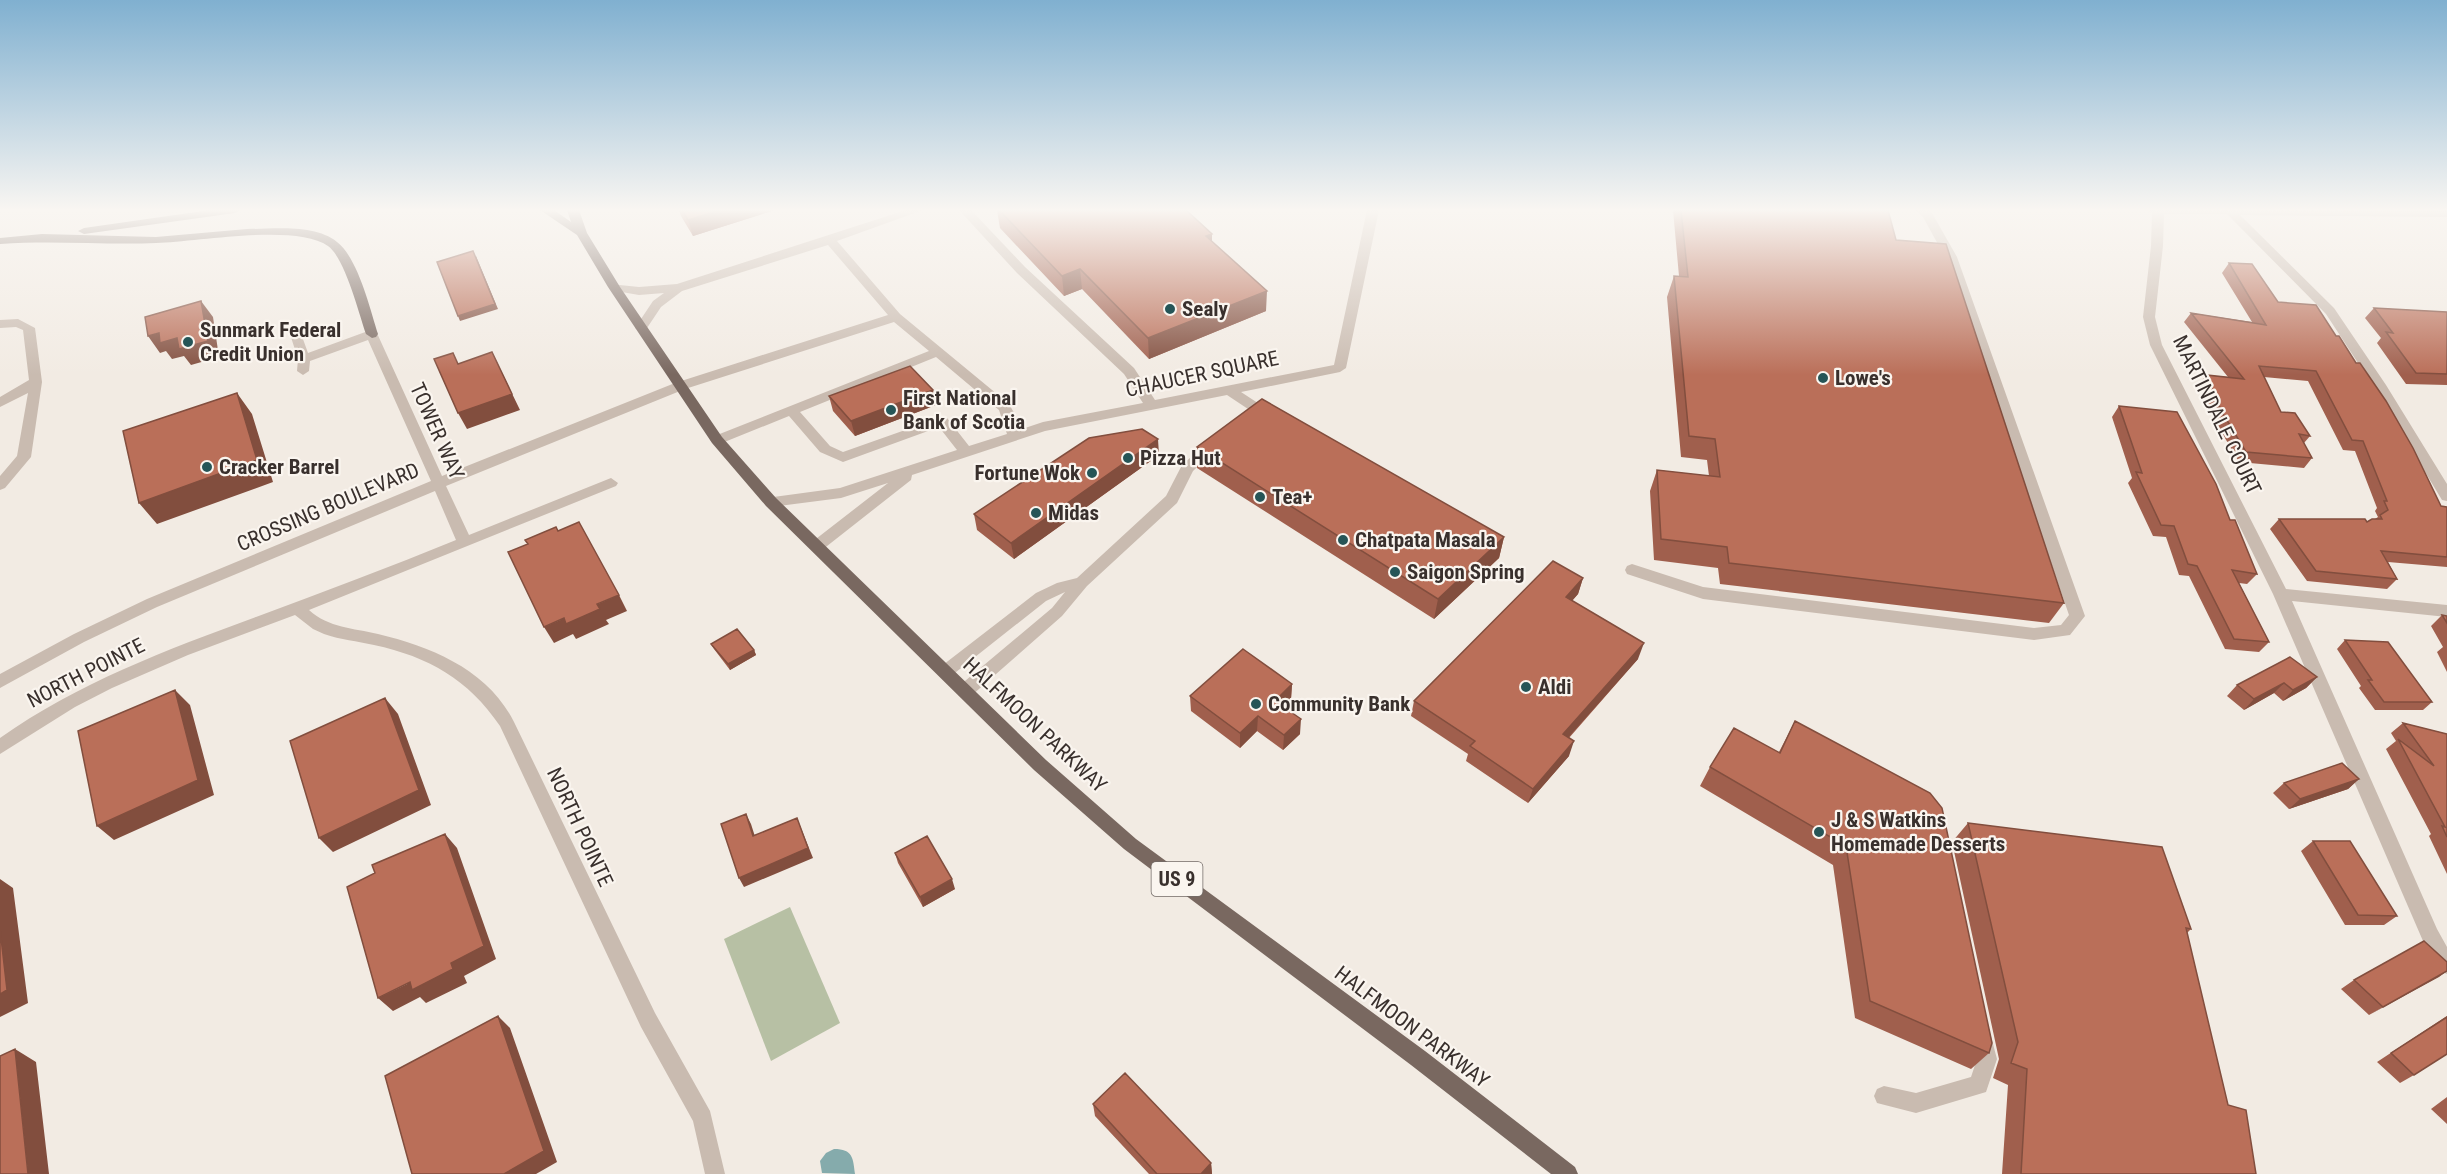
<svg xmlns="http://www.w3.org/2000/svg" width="2447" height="1174" font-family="'Roboto Condensed',sans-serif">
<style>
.green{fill:#b7c0a4}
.water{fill:#85abac}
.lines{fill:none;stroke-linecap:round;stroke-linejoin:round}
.minor{fill:#c9bbb0;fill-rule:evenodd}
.major{fill:#796860;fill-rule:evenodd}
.wall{fill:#a05f4d}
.shaded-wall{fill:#824e3e}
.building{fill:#ba6f59;stroke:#824e3e;stroke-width:1.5}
.poi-dot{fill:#265557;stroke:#faf5ef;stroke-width:2}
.labels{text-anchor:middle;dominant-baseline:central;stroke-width:4.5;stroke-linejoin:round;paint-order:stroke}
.shield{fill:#faf5ef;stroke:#736b67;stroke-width:1.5}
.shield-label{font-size:20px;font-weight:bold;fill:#39302d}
.poi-label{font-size:21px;font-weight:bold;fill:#39302d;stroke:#faf5ef;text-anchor:start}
.street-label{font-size:21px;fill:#39302d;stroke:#faf5ef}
</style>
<rect width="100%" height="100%" fill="#f2ebe3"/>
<path class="green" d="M 790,907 L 840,1023 L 771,1061 L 724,939 Z"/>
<path class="water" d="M 834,1149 C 853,1149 853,1158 855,1174 L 822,1173 L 820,1161 L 826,1153 Z"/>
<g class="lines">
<path class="minor" d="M 906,210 L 923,210 L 837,241 L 900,314 L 1009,404 L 1017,418 L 1019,430 L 1043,422 L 1143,403 L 1124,374 L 1017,273 L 959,210 L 971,210 L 1025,267 L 1134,368 L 1155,400 L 1334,365 L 1367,210 L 1379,210 L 1346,368 L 1340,372 L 1241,392 L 1273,413 L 1275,416 L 1273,419 L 1263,419 L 1227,395 L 1045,431 L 912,475 L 911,480 L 822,550 L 812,550 L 810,546 L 812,542 L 888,483 L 841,498 L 771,507 L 764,502 L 766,498 L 840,488 L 957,450 L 939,427 L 843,462 L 820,452 L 789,416 L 722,443 L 717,445 L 710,440 L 712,437 L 929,351 L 894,322 L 685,389 L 446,486 L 469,535 L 606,480 L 611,478 L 618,483 L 616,486 L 309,610 C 329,628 353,628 378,634 C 432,647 488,670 514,722 L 655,1013 L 710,1111 L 725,1174 L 705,1174 L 693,1121 L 641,1027 L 500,726 C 468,679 429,657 374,645 C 357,641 341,640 324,634 L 313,629 L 295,615 L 188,655 L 112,688 L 75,707 L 0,754 L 0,738 C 78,683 166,650 256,617 C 323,592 390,567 456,540 L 435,491 L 157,607 L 84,642 L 0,688 L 0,674 L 74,634 L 147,599 L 431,481 L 368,340 L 310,361 L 309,371 L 303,375 L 297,371 L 298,359 L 289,331 L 291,328 L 299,328 L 308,353 L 368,331 L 376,331 L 442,476 L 675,383 L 888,315 L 828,245 L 682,291 L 661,307 L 645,331 L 641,332 L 635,328 L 653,301 L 664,293 L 639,295 L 610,290 L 610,284 L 639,287 L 677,284 ZM 936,357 L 999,410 L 1007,434 L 969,446 L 947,418 L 942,417 L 843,452 L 830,446 L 800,412 Z
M 1915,210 L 1929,210 L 1932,213 L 1957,257 L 2085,616 L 2070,635 L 2034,640 L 1703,599 L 1627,574 L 1625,570 L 1627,566 L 1632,564 L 1703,587 L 2034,628 L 2061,625 L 2069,615 L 1945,257 L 1923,217 Z
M 2146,210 L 2447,211 L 2447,217 L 2240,215 L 2334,308 L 2386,385 L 2447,484 L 2447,501 L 2442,500 L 2375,389 L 2326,314 L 2227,214 L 2164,214 L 2163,246 L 2155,317 L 2162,345 L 2286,589 L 2447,605 L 2447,617 L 2292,601 L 2437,929 L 2447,947 L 2447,974 L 2440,971 L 2423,941 L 2273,594 L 2150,345 L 2143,317 L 2151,246 L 2152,213 Z
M 18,319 L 35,328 L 42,382 L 31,457 L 5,488 L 0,490 L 0,476 L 17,456 L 28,393 L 0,407 L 0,397 L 29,380 L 23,330 L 16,327 L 0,328 L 0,320 Z
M 1213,440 L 1220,445 L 1193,471 L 1177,503 L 1087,586 L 1062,616 L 971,696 L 965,697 L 959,696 L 957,691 L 959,686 L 1052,608 L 1065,592 L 1046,601 L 951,676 L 945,678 L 939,676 L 937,672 L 939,668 L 1036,593 L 1057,583 L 1077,578 L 1166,496 L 1182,465 L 1208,442 Z
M 1982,1027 L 1989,1029 L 1997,1059 L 1986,1092 L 1916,1113 L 1877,1103 L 1874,1096 L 1877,1089 L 1884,1086 L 1916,1093 L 1971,1077 L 1977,1059 L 1972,1036 L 1975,1029 Z"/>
<path class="major" d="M 210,210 L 241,210 L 235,213 L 84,234 L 78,231 L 84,228 Z
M 540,210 L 554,210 L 571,222 L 567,210 L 579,210 L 587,233 L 620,287 L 722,437 L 776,498 L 1046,760 L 1136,839 L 1425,1051 L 1575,1167 L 1578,1174 L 1551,1174 L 1411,1065 L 1124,849 L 1034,770 L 766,506 L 712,443 L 608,287 L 577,235 Z
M 247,229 C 274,229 315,224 337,242 C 358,258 370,309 378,334 L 376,337 L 372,338 L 366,334 C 359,314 345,258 328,246 C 296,223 197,242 156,243 C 104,245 52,240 0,244 L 0,238 L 42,234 L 156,237 Z"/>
</g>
<path class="wall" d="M 679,210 L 775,210 L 693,236 L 681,216 Z
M 997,210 L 1186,210 L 1266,311 L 1149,359 L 1082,289 L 1064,296 L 1000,228 Z
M 1673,210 L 1888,210 L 1896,240 L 2064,603 L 2049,623 L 1720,584 L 1718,568 L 1654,560 L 1650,491 L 1657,470 L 1709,476 L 1707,460 L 1681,457 L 1667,297 L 1674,276 L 1679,276 Z
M 2229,263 L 2278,302 L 2441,506 L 2447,507 L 2447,567 L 2388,562 L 2397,579 L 2387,589 L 2307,581 L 2270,529 L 2279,519 L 2367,522 L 2375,519 L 2378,517 L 2375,511 L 2377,508 L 2355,451 L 2343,450 L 2308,381 L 2264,377 L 2281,412 L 2310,436 L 2304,443 L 2312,458 L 2304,468 L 2239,462 L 2215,421 L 2199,385 L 2206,375 L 2228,377 L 2184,322 L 2191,313 L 2252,322 L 2222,273 Z
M 2374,308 L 2447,312 L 2447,385 L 2406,384 L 2377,343 L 2381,338 L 2365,318 Z
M 829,396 L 936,405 L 855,436 L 833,411 Z
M 2119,406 L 2230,520 L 2257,574 L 2247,584 L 2239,583 L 2269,642 L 2259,652 L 2225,649 L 2189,576 L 2179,575 L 2166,537 L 2153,536 L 2128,483 L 2132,478 L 2112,417 Z
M 1197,447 L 1504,537 L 1499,558 L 1434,619 L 1197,468 Z
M 1159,455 L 1014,559 L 977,530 L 974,514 Z
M 1583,578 L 1578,594 L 1572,601 L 1638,659 L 1569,738 L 1569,756 L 1528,803 L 1466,761 L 1468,754 L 1411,716 L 1414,701 Z
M 2442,615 L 2447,616 L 2447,672 L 2437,652 L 2443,647 L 2431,626 Z
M 2345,640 L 2432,702 L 2423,710 L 2375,710 L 2359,688 L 2361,686 L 2337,649 Z
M 711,644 L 754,650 L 756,655 L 730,670 L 714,649 Z
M 2317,677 L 2306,688 L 2283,701 L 2274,693 L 2244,710 L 2227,696 L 2237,685 Z
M 1292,684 L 1291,699 L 1283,707 L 1300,734 L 1283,750 L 1257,731 L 1240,748 L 1191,711 L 1190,696 Z
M 1795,721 L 1989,1053 L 1971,1069 L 1855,1018 L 1833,865 L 1700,786 L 1710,767 L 1779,752 Z
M 2403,723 L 2447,734 L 2447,874 L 2429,836 L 2431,834 L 2386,749 L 2396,741 L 2391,733 Z
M 2359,779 L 2348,789 L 2289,809 L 2273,793 L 2284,783 Z
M 1968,823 L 2191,929 L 2187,933 L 2228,1105 L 2256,1174 L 2002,1174 L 2008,1085 L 1993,1078 L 1999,1059 L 1952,842 Z
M 2313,841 L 2397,916 L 2384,925 L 2345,925 L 2301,851 Z
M 895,853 L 955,889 L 923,907 L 898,863 Z
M 2447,971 L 2369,1015 L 2341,989 L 2354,980 Z
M 2447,1016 L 2447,1054 L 2414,1075 L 2400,1083 L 2377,1062 Z
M 2447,1097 L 2447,1124 L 2431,1109 Z
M 1093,1104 L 1211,1163 L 1212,1174 L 1149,1174 L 1095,1116 Z"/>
<path class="shaded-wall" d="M 720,210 L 775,210 L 693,236 L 688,220 Z
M 1212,234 L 1212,254 L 1206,236 Z
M 476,256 L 498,309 L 460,321 L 458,316 Z
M 1080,269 L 1082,289 L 1064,296 L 1062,276 Z
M 1267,291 L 1266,311 L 1149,359 L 1148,338 Z
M 201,301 L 213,317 L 219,357 L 191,365 L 184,356 L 172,359 L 166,351 L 160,353 L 148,336 L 159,333 L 177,338 Z
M 492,352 L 520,410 L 467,429 L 458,413 Z
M 933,390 L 936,405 L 855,436 L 851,421 Z
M 237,393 L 252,414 L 273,482 L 157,524 L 139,503 Z
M 1158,439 L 1159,455 L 1014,559 L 1011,543 Z
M 1504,537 L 1499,558 L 1434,619 L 1438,599 Z
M 1583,578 L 1578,594 L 1561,613 L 1566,597 Z
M 619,595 L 627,611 L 606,620 L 609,624 L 576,639 L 573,634 L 554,643 L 544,627 Z
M 1644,643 L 1638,659 L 1558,749 L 1563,734 Z
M 754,650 L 756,655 L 730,670 L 728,664 Z
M 2317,677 L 2306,688 L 2283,701 L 2293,690 Z
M 2284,683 L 2274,693 L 2244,710 L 2254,699 Z
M 1292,684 L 1291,699 L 1274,716 L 1275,701 Z
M 175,690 L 190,705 L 214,795 L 114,840 L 97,826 Z
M 385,698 L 398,714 L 431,805 L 333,852 L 319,838 Z
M 1258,716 L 1257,731 L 1240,748 L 1240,733 Z
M 1301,719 L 1300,734 L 1283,750 L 1284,735 Z
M 1574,741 L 1569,756 L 1528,803 L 1533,789 Z
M 2359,779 L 2348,789 L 2289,809 L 2300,799 Z
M 746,814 L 751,824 L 758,846 L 753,836 Z
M 797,818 L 813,858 L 744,887 L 739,878 Z
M 445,834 L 457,848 L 496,959 L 464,976 L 467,983 L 426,1003 L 420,997 L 393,1011 L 378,998 L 451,963 Z
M 0,879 L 13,888 L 28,1003 L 0,1017 Z
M 952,879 L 955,889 L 923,907 L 920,897 Z
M 2447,971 L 2439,977 L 2369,1015 L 2383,1007 Z
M 498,1016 L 510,1028 L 557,1162 L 536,1174 L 504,1174 Z
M 15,1049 L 36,1062 L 49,1174 L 28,1174 Z
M 1211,1163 L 1212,1174 L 1201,1174 Z"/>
<path class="building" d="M 682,210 L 720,210 L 688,220 Z
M 999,210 L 1186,210 L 1212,234 L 1206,236 L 1267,291 L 1148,338 L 1080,269 L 1062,276 Z
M 1681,210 L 1888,210 L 1896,240 L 1946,244 L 2064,603 L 1729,563 L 1727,547 L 1661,539 L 1657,470 L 1720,477 L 1715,439 L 1689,436 L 1674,276 L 1688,277 Z
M 473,251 L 495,304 L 458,316 L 437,262 Z
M 2229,263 L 2252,264 L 2278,302 L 2316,305 L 2336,336 L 2339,336 L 2356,363 L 2360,363 L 2386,401 L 2413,448 L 2441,506 L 2447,507 L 2447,557 L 2381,551 L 2397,579 L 2316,571 L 2279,519 L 2365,519 L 2367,522 L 2372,519 L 2382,519 L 2380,515 L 2388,510 L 2384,501 L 2387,501 L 2363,441 L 2352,440 L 2316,371 L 2259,366 L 2281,412 L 2295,413 L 2310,436 L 2299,434 L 2312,458 L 2246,452 L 2222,412 L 2206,375 L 2244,379 L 2191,313 L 2266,325 Z
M 201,301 L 208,341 L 179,349 L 177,338 L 160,343 L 159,333 L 148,336 L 145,317 Z
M 2374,308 L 2447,312 L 2447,374 L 2416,373 L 2386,332 L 2393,333 Z
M 492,352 L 512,394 L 458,413 L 434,359 L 453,353 L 458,364 Z
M 910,366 L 933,390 L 851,421 L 829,396 Z
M 237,393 L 257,460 L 139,503 L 123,431 Z
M 1262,399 L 1504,537 L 1438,599 L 1197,447 Z
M 2119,406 L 2177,412 L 2216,484 L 2230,520 L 2235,520 L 2257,574 L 2232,570 L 2269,642 L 2234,639 L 2197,566 L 2188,564 L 2174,526 L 2161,525 L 2136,472 L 2142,473 Z
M 1142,429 L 1158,439 L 1011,543 L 974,514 L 1089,438 Z
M 579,522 L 619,595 L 597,604 L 600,609 L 566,624 L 564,618 L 544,627 L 508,552 L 528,544 L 525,540 L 556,527 L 558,531 Z
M 1553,561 L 1583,578 L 1566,597 L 1644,643 L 1563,734 L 1574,741 L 1533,789 L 1470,746 L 1475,741 L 1414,701 Z
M 2442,615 L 2447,616 L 2447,623 Z
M 737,629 L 754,650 L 728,664 L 711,644 Z
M 2345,640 L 2388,642 L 2432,702 L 2384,702 L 2368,680 L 2372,680 Z
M 1243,649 L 1292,684 L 1275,701 L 1301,719 L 1284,735 L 1258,716 L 1240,733 L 1190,696 Z
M 2290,657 L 2317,677 L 2293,690 L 2284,683 L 2254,699 L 2237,685 Z
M 175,690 L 198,780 L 97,826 L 78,731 Z
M 385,698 L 419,790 L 319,838 L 290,741 Z
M 1795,721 L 1930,793 L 1942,808 L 1992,1043 L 1989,1053 L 1870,1001 L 1846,846 L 1710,767 L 1734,728 L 1780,753 Z
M 2403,723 L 2447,734 L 2447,837 L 2442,826 L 2445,827 L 2398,739 L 2434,766 Z
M 2342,763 L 2359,779 L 2300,799 L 2284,783 Z
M 746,814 L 753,836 L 797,818 L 808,848 L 739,878 L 721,824 Z
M 1968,823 L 2162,847 L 2191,929 L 2186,928 L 2228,1105 L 2246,1110 L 2256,1174 L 2021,1174 L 2027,1069 L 2011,1063 L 2018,1042 Z
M 445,834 L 484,946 L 451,963 L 453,969 L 412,990 L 410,982 L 378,998 L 347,887 L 375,873 L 372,865 Z
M 927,836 L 952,879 L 920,897 L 895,853 Z
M 2313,841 L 2350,841 L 2397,916 L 2358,915 Z
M 0,929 L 7,990 L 0,994 Z
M 2424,941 L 2447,962 L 2447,971 L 2383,1007 L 2354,980 Z
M 498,1016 L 544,1151 L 504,1174 L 412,1174 L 385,1076 Z
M 2447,1017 L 2447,1054 L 2414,1075 L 2391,1053 Z
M 15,1049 L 28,1174 L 0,1174 L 0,1056 Z
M 1125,1073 L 1211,1163 L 1201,1174 L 1157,1174 L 1093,1104 Z"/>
<linearGradient id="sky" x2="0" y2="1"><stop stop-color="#80b0d0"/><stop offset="0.56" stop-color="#f9f6f2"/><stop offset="1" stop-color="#f9f6f2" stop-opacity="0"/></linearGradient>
<rect width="2447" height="375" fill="url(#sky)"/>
<g class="poi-dot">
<circle cx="1170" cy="309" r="6"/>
<circle cx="188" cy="342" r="6"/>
<circle cx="1823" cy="378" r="6"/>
<circle cx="891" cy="410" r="6"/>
<circle cx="1128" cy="458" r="6"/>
<circle cx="207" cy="467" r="6"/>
<circle cx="1092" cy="473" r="6"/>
<circle cx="1260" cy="497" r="6"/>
<circle cx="1036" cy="513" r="6"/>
<circle cx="1343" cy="540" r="6"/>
<circle cx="1395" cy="572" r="6"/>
<circle cx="1526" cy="687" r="6"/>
<circle cx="1256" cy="704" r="6"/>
<circle cx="1819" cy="832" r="6"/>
</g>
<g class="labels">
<rect class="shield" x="1151.5" y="862" width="51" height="34" rx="4.5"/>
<g class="shield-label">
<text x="1177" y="879">US 9</text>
</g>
<g class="poi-label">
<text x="1182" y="309">Sealy</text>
<text x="200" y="330">Sunmark Federal<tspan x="200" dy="24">Credit Union</tspan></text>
<text x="1835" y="378">Lowe's</text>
<text x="903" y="398">First National<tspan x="903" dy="24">Bank of Scotia</tspan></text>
<text x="1140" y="458">Pizza Hut</text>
<text x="219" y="467">Cracker Barrel</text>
<text x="1080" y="473" text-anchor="end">Fortune Wok</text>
<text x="1272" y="497">Tea+</text>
<text x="1048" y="513">Midas</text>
<text x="1355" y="540">Chatpata Masala</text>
<text x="1407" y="572">Saigon Spring</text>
<text x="1538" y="687">Aldi</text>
<text x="1268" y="704">Community Bank</text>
<text x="1831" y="820">J &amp; S Watkins<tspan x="1831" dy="24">Homemade Desserts</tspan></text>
</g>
<g class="street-label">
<text transform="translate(1202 374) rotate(-12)">CHAUCER SQUARE</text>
<text transform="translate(2217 415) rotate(64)">MARTINDALE COURT</text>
<text transform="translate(437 431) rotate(66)">TOWER WAY</text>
<text transform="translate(328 507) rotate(-23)">CROSSING BOULEVARD</text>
<text transform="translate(86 673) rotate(-27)">NORTH POINTE</text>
<text transform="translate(1035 725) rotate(43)">HALFMOON PARKWAY</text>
<text transform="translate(580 827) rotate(65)">NORTH POINTE</text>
<text transform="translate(1412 1027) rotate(37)">HALFMOON PARKWAY</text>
</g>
</g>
</svg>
